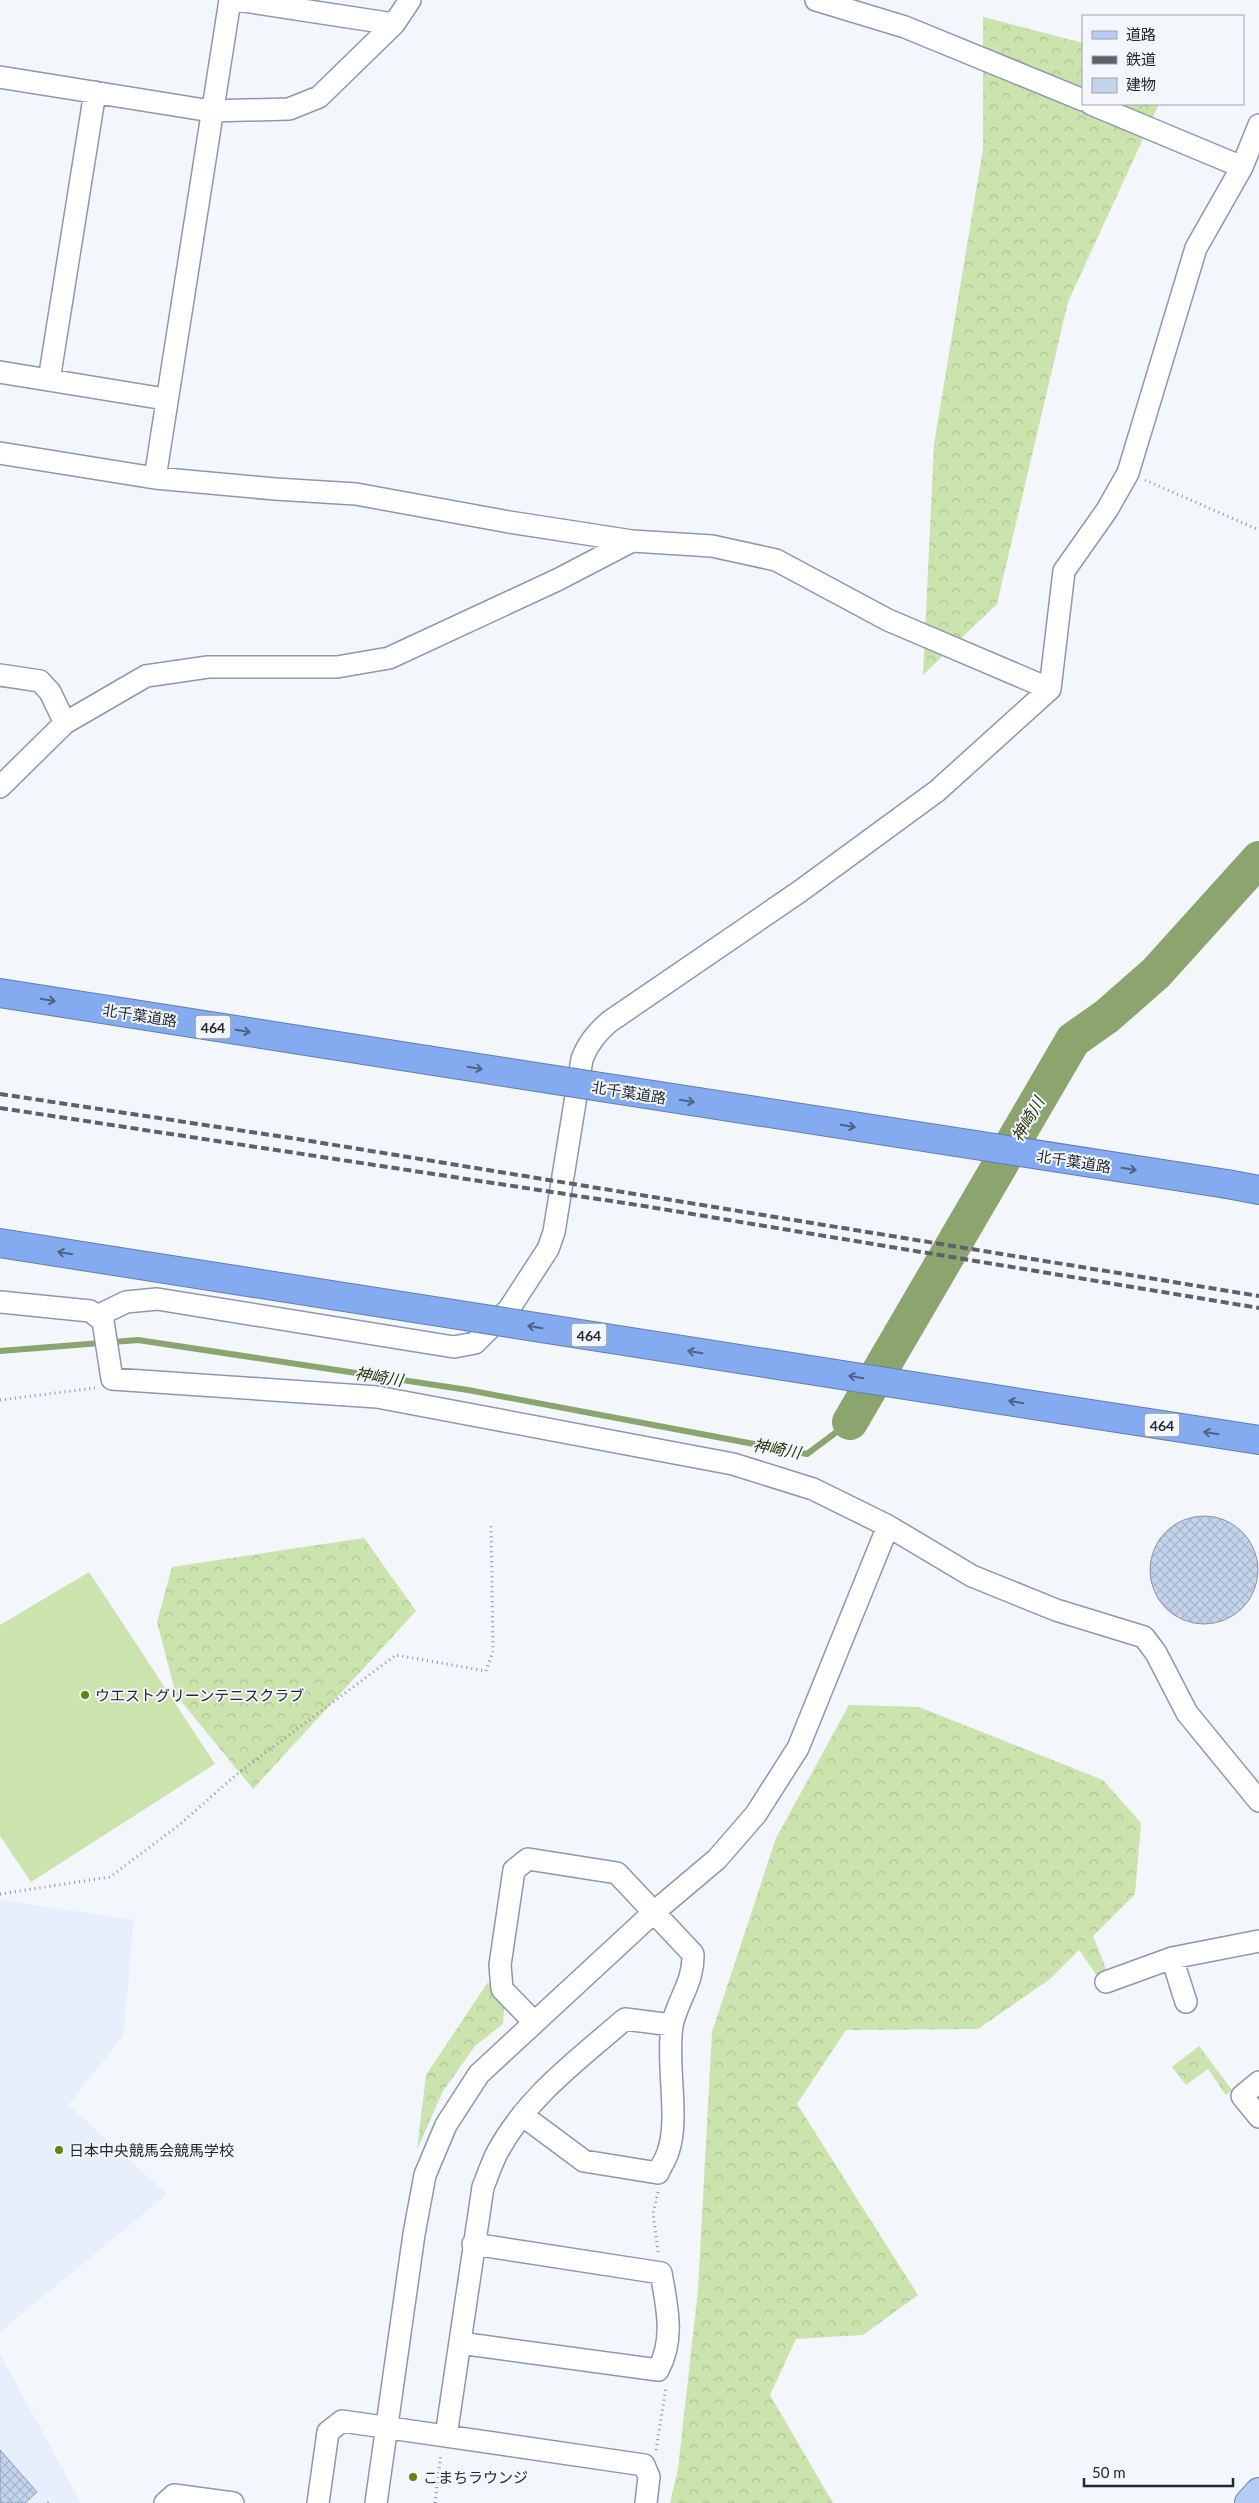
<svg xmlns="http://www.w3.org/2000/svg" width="1259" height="2503" font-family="Lato,'Noto Sans JP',sans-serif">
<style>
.built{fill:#e7eefc}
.forest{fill:url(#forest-crowns)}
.pitch{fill:#cbe3ad}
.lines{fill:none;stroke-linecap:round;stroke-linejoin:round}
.stream{stroke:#8ca46d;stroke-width:6}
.river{stroke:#8ca46d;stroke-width:36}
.building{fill:url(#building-cross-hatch);stroke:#8896ae}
.minor-casing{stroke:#8b98b0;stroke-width:24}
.major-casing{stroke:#627dad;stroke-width:30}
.highway-casing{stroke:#627dad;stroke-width:30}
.path{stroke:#8f939a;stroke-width:3;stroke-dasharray:1 4;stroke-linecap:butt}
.minor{stroke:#fff;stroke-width:21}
.major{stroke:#b5cdf6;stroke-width:28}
.highway{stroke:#84abf0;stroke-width:28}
.rail{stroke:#5d616a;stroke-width:4;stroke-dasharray:8 4;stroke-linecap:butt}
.highway-bridge-casing{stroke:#627dad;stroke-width:30;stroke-linecap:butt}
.highway-bridge{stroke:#84abf0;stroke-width:28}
.oneway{stroke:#4e6287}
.poi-dot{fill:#5f8509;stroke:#f3f6fb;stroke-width:2}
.labels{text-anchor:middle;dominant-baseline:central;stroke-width:4;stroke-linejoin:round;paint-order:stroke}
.shield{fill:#f3f6fb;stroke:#61656e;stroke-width:1}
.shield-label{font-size:14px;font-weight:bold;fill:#222731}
.street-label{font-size:15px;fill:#222731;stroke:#f3f6fb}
.poi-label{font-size:15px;fill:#222731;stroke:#f3f6fb;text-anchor:start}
.water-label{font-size:16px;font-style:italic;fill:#26350b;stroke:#f3f6fb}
</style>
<defs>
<pattern id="forest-crowns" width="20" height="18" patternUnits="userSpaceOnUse" patternTransform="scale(1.25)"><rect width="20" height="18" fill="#cbe3ad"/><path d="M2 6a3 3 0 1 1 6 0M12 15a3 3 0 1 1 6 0" fill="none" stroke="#aec395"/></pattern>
<pattern id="building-cross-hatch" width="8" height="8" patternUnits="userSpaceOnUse" patternTransform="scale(1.25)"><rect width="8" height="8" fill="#c4d3ec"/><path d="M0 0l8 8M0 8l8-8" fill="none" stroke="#a8b5cb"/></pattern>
</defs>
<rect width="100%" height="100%" fill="#f3f6fb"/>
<path class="built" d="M 0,1900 L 134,1920 L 123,2036 L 68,2105 L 167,2194 L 0,2332 Z
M 0,2354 L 81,2503 L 0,2503 Z"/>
<path class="forest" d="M 983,17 L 1083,43 L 1083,104 L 1159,104 L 1068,302 L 997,604 L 923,675 L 934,444 L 983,149 Z
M 364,1538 L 416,1611 L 253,1789 L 176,1695 L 157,1622 L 172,1567 Z
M 849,1705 L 919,1707 L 1103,1780 L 1141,1823 L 1135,1894 L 1093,1936 L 1108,1974 L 1096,1974 L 1079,1950 L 1050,1979 L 978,2029 L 846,2030 L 797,2104 L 918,2295 L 863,2335 L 796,2339 L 770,2395 L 833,2503 L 670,2503 L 678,2469 L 698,2290 L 712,2032 L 776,1838 Z
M 488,1982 L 504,2007 L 503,2024 L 475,2046 L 443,2091 L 417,2150 L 426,2075 Z
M 1199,2046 L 1232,2090 L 1226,2095 L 1208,2069 L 1186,2085 L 1172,2067 Z"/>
<path class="pitch" d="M 89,1572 L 215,1764 L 31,1882 L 0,1836 L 0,1625 Z"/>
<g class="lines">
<path class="stream" d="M 0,1351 L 138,1340 L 468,1390 L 807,1454 L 850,1422"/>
<path class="river" d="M 850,1422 L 1073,1040 L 1107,1016 L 1156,973 L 1259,859"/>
</g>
<path class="building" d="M1150 1570a54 54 0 1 1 108 0a54 54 0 1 1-108 0Z
M 0,2450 L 37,2492 L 25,2503 L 0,2503 Z"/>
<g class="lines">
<g class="minor-casing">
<path id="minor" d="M 237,0 L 394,24
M 816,0 L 905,27 L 1083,100
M 0,77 L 211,111 L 289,109 L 319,97 L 394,24 L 410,0
M 1091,104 L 1242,167
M 0,372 L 165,399
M 49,380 L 95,92
M 0,453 L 155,478 L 275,489 L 356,494 L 509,522 L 632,541
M 155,478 L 230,0
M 0,675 L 40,681 L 50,692 L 65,723
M 0,787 L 65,723 L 146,676 L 208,667 L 337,667 L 389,658 L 557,580 L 632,541 L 712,546 L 776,560 L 888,620 L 1050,689
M 0,1302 L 90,1311 L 103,1321 L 112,1379 L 377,1397 L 733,1464 L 813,1489 L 888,1526 L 972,1576 L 1056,1610 L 1144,1637 L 1156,1653 L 1187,1713 L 1259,1801
M 97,1316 L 126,1302 L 157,1299 L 454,1347 L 475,1343 L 509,1309 L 548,1249 L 554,1232 L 582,1059 C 588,1043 597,1033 609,1022 L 799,892 L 937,791 L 1050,689 L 1064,571 L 1107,510 L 1128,473 L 1196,248 L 1242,167 L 1259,125
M 1172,1958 L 1186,2002
M 1106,1982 L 1172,1958 L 1259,1941
M 1259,2082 L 1242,2096 L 1259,2117
M 522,2115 L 584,2161 L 658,2173 C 661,2166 666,2159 668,2152 C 680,2119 666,2064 672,2026 C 677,2000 694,1983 693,1954 L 617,1873 L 528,1859 L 514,1870 L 500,1965 L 502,1989 L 534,2022
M 460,2343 L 658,2370 C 675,2340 667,2306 661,2273 L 473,2244
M 446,2436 L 483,2187 C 488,2175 492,2162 498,2151 C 528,2096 579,2059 625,2019 L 672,2025
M 165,2503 L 174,2495 L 233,2503
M 318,2503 L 328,2432 L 342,2421 L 644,2465 L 649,2477 L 646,2503
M 376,2503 L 414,2234 L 425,2175 L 446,2125 L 479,2074 L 653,1913 L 717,1859 L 756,1814 L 798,1748 L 888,1526"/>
</g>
<g class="major-casing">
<path id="major" d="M 1249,2503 L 1259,2492"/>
</g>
<g class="highway-casing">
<path id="highway" d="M 0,993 L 427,1060
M 1227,1184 L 1259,1190
M 0,1243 L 114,1261
M 1065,1410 L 1259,1440"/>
</g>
<path class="path" d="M 1145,480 L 1259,530
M 0,1400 L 95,1388
M 0,1894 L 110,1877 L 178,1826 L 237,1774 L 396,1655 L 486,1671 L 493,1651 L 491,1525
M 658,2192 L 653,2213 L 658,2252
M 656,2450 L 666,2387
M 48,2503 L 49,2502
M 435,2503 L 441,2454"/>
<use href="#minor" class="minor"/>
<use href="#major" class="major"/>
<use href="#highway" class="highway"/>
<path class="rail" d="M 0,1094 L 304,1140 L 1259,1296
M 0,1108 L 644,1206 L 1259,1308"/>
<g class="highway-bridge-casing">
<path id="highway-bridge" d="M 427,1060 L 1227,1184
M 114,1261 L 1065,1410"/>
</g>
<use href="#highway-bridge" class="highway-bridge"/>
</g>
<defs><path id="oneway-shaft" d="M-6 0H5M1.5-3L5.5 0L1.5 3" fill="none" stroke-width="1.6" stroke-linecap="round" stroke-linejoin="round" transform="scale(1.25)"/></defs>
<g class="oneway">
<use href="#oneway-shaft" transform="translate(48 1000) rotate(9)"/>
<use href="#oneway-shaft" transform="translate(243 1031) rotate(9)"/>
<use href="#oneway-shaft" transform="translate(475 1068) rotate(9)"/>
<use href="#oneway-shaft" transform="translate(687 1101) rotate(9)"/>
<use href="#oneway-shaft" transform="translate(848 1126) rotate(9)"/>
<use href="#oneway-shaft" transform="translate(1129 1169) rotate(9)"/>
<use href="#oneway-shaft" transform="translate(65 1253) rotate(-171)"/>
<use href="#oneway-shaft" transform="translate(535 1327) rotate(-171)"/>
<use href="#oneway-shaft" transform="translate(695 1352) rotate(-171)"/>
<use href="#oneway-shaft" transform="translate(856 1377) rotate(-171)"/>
<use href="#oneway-shaft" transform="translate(1016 1402) rotate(-171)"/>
<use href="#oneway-shaft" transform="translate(1211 1433) rotate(-171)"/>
</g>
<g class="poi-dot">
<circle cx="85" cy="1695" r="5"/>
<circle cx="59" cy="2150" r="5"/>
<circle cx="413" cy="2477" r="5"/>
</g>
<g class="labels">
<g class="shield">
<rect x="195.5" y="1015.5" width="35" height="23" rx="4"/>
<rect x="571.5" y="1323.5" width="35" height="23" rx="4"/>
<rect x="1144.5" y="1413.5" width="35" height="23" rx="4"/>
</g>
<g class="shield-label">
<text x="213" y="1027">464</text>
<text x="589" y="1335">464</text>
<text x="1162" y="1425">464</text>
</g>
<g class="street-label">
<text transform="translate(140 1015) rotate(9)">北千葉道路</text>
<text transform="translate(629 1092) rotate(9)">北千葉道路</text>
<text transform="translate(1074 1161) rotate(9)">北千葉道路</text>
</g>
<g class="poi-label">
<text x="95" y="1695">ウエストグリーンテニスクラブ</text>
<text x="69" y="2150">日本中央競馬会競馬学校</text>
<text x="423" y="2477">こまちラウンジ</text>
</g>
<g class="water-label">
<text transform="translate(1027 1119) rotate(-60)">神崎川</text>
<text transform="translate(379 1376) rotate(9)">神崎川</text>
<text transform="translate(777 1448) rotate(10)">神崎川</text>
</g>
</g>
<rect x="1082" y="15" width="162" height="90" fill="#f3f6fb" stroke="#9fa3aa"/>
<rect x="1092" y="31" width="25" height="8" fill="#b5cdf6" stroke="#9fa3aa"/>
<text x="1126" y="40" font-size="15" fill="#222731">道路</text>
<rect x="1092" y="56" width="25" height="8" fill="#5d616a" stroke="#9fa3aa"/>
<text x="1126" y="65" font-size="15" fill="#222731">鉄道</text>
<rect x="1092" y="78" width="25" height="15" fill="#c4d3ec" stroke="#9fa3aa"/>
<text x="1126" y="90" font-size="15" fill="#222731">建物</text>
<path d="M1084 2478v8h149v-8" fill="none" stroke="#222731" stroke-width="2.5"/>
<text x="1092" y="2478" font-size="15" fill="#222731" stroke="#f3f6fb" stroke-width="4" paint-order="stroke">50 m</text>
</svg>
